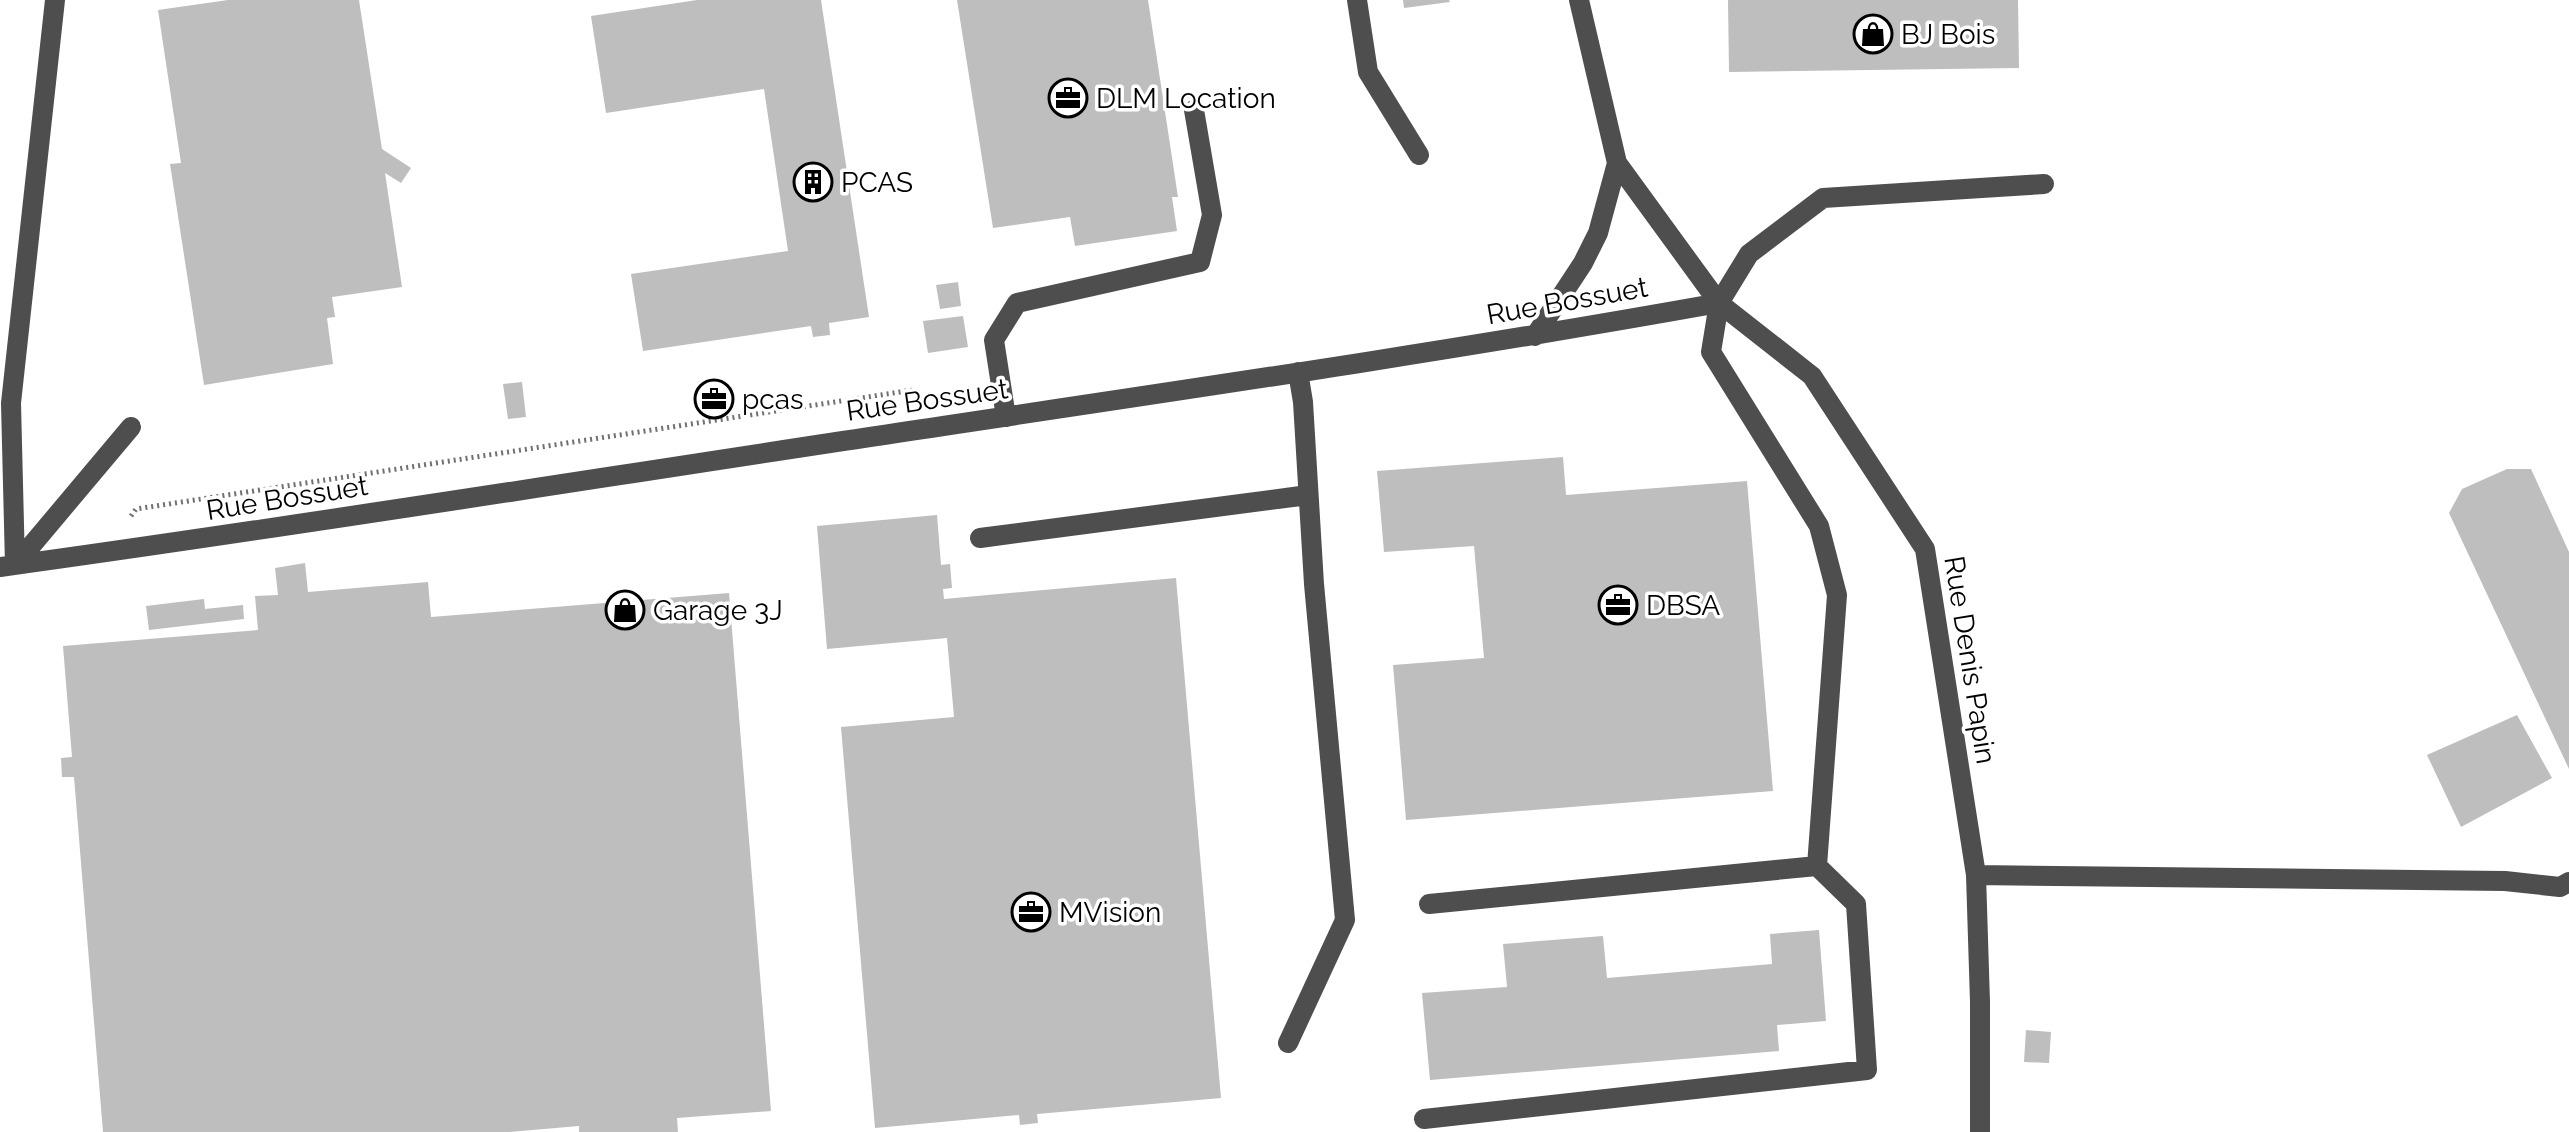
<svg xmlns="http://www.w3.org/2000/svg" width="2569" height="1132" font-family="Raleway,sans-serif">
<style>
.building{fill:#bebebe}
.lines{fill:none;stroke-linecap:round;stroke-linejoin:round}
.path{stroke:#707070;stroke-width:5;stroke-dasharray:2 4;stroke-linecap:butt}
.minor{stroke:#4e4e4e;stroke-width:20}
.labels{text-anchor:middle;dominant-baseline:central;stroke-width:7;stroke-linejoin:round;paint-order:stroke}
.poi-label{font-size:28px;fill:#000;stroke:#fff;text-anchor:start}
.street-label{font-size:28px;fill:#000;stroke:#fff}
</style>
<rect width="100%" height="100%" fill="#fff"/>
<path class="building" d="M 228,0 L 359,0 L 382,149 L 411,168 L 401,183 L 385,173 L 402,287 L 332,297 L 335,317 L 327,318 L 333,364 L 204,385 L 170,164 L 181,163 L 158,10 Z
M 697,0 L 821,0 L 869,317 L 829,323 L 830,335 L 813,337 L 811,326 L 643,351 L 631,274 L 788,251 L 764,89 L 606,113 L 591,16 Z
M 957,0 L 1148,0 L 1178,197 L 1172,197 L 1177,231 L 1075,246 L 1070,217 L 993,228 Z
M 1403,0 L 1449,0 L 1450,2 L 1404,8 Z
M 1728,0 L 2018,0 L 2019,68 L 1729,72 Z
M 958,282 L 961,306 L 940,309 L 936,285 Z
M 963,316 L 968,347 L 928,353 L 923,321 Z
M 522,382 L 526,417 L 508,419 L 503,384 Z
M 1563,457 L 1566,495 L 1747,481 L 1773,791 L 1406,820 L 1393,665 L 1484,658 L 1474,546 L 1384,552 L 1377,471 Z
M 2507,469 L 2531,469 L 2569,552 L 2569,769 L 2449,513 L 2462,489 Z
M 937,515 L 941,565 L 950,564 L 952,588 L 943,589 L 944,599 L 1176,578 L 1221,1098 L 1037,1114 L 1038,1123 L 1020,1125 L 1019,1115 L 875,1128 L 841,727 L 954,717 L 947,638 L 827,649 L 817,526 Z
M 305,563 L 308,592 L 428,582 L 431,617 L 729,593 L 771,1111 L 677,1118 L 678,1132 L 579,1132 L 579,1126 L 509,1132 L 103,1132 L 74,777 L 62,777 L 61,758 L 72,757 L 63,646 L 258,630 L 255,596 L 278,595 L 275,568 Z
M 204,599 L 205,609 L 243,605 L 244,619 L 149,630 L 146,606 Z
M 2517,715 L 2552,778 L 2461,827 L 2427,755 Z
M 1819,930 L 1826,1021 L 1777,1025 L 1779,1051 L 1430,1080 L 1422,993 L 1507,987 L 1503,944 L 1603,936 L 1607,978 L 1772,964 L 1770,934 Z
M 2026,1030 L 2051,1032 L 2049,1063 L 2024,1062 Z"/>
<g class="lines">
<path class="path" d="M 131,516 L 136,509 L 913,390"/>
<path class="minor" d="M 1357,0 L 1368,72 L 1419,155
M 1579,0 L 1617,163 L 1719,303 L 1812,376 L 1925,549 L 1976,875 L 1980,1002 L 1980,1132
M 1535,336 L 1583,263 L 1598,233 L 1617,163
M 1006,417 L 994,340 L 1017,303 L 1200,262 L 1212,215 L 1194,110
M 980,538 L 1308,495
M 15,565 L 11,403 L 55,0
M 15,565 L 131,427
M 0,567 C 277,529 553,485 830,443 C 1127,398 1424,356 1719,303
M 1976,875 L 2505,881 L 2560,887 L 2569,882
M 1429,904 L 1817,866
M 1288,1043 L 1345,920 L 1314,584 L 1303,402 L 1298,372
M 1424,1119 L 1867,1070 L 1856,904 L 1817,866 L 1837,595 L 1819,526 L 1711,352 L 1719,303 L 1749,254 L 1823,198 L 2044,184"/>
</g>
<defs>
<g id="shop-ring" transform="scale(2)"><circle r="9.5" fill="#fff" stroke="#000" stroke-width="1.5"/><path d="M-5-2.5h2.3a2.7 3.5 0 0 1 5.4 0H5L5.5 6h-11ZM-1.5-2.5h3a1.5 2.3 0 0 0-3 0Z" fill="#000"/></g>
<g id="office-ring" transform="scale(2)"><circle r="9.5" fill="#fff" stroke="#000" stroke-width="1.5"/><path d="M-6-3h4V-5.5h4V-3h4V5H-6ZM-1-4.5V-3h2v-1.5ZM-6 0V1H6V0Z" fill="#000"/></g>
<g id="building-ring" transform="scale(2)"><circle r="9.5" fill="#fff" stroke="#000" stroke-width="1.5"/><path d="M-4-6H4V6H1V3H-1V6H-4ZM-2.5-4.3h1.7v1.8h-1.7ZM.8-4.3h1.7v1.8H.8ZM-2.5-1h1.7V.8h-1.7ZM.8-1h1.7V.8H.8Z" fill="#000"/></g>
</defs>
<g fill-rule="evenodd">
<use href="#shop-ring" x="1873" y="34"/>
<use href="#office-ring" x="1068" y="98"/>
<use href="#building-ring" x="813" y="182"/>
<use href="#office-ring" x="714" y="399"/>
<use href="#office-ring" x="1618" y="605"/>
<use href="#shop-ring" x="625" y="610"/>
<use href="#office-ring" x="1031" y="912"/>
</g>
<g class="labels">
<g class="poi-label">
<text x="1901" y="34">BJ Bois</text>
<text x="1096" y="98">DLM Location</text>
<text x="841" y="182">PCAS</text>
<text x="742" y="399">pcas</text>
<text x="1646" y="605">DBSA</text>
<text x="653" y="610">Garage 3J</text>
<text x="1059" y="912">MVision</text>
</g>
<g class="street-label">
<text transform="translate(1567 301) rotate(-10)">Rue Bossuet</text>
<text transform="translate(927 400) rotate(-8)">Rue Bossuet</text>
<text transform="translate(287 498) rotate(-9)">Rue Bossuet</text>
<text transform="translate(1970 660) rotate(81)">Rue Denis Papin</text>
</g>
</g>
</svg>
